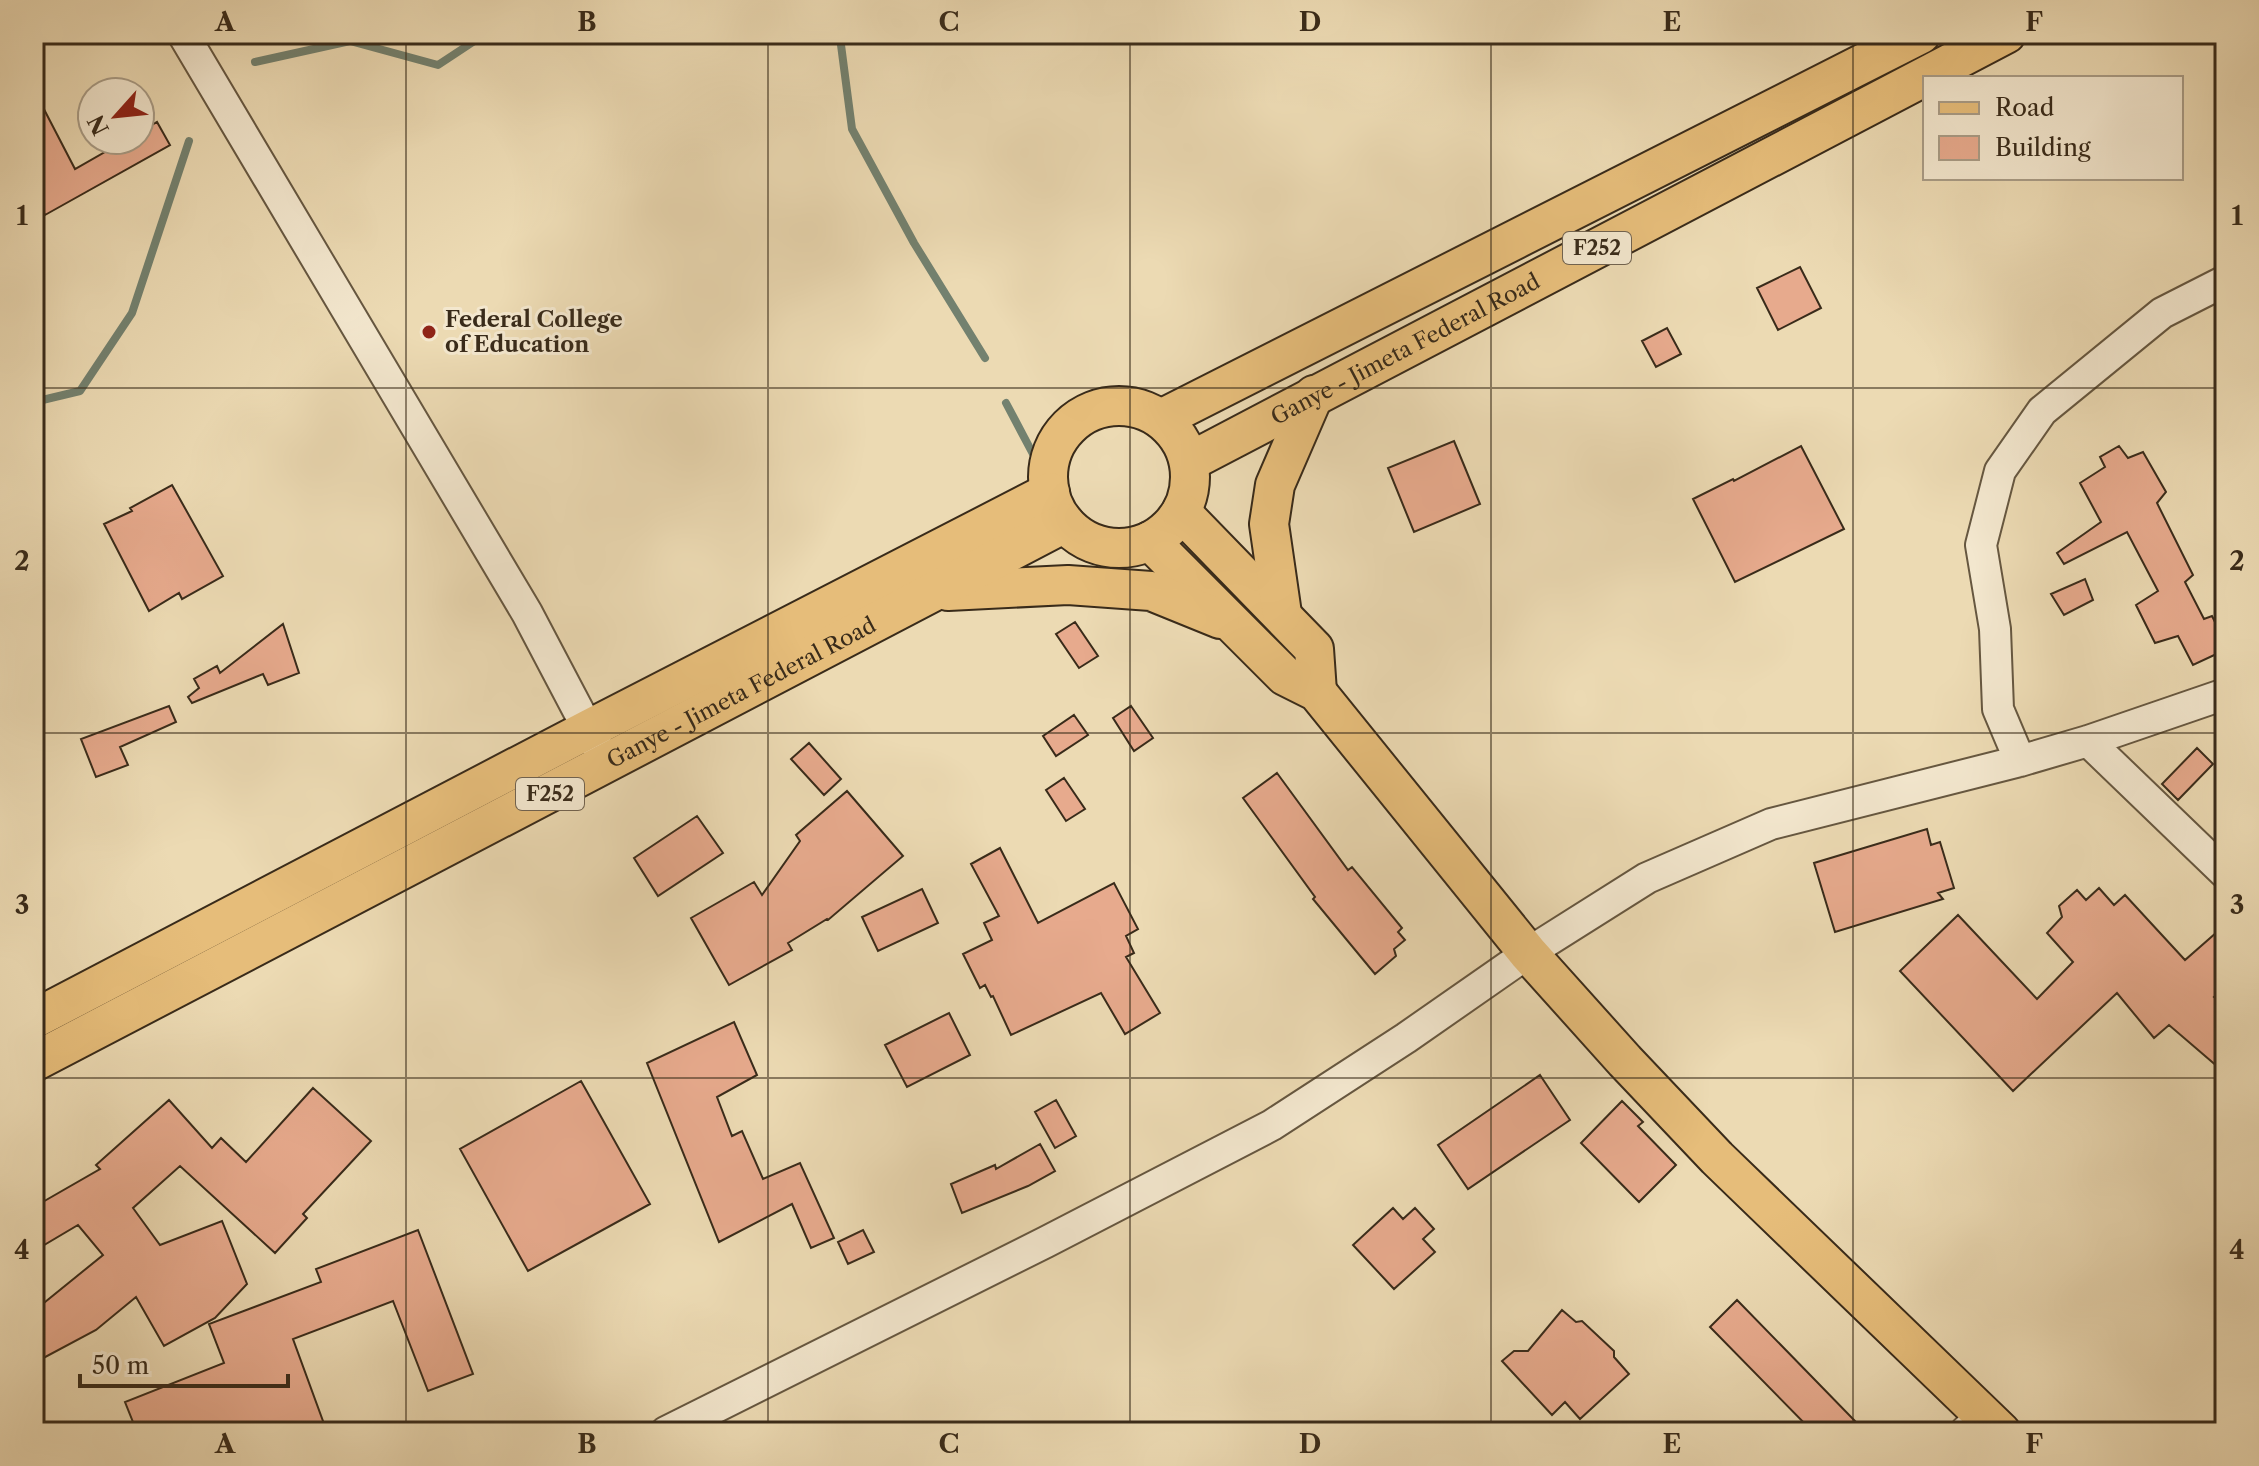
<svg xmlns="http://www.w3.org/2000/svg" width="2259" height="1466" font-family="'Libre Caslon Text',serif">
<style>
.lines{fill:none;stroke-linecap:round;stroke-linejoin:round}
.stream{stroke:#73816f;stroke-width:8}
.building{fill:#e7aa8d;stroke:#392b1a;stroke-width:2}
.minor-casing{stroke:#665740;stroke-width:34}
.major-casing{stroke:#392b1a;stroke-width:42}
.minor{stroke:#f3e7ce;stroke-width:30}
.major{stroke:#e6bd7a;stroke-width:38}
.grid{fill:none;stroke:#392b1a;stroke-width:2;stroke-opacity:0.55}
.poi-dot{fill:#8f2418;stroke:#f3e7ce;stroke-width:3}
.labels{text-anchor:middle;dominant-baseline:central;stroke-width:6;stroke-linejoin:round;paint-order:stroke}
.shield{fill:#f3e7ce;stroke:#716350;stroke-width:2}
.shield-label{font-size:20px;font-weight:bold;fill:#392b1a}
.poi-label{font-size:22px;font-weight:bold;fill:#392b1a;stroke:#f3e7ce;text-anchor:start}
.street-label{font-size:22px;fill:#392b1a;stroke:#f3e7ce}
.neatline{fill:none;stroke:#392b1a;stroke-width:3}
.grid-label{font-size:26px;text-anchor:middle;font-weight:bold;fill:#392b1a}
</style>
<rect width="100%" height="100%" fill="#ecdab3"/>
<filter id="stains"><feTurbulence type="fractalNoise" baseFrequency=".0025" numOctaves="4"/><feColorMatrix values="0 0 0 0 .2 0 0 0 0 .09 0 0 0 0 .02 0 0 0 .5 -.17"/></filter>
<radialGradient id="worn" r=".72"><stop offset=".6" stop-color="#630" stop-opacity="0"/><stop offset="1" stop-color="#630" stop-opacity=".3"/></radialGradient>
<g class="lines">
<path class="stream" d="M 843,34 L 841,45 L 852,129 L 914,243 L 985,358
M 255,62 L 350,41 L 438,65 L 485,34
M 34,402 L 80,391 L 132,313 L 189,141
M 1006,403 L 1033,454"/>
</g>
<path class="building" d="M 34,90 L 75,169 L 126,140 L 140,140 L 140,132 L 157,122 L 170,145 L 45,215 L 34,194 Z
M 1800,267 L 1821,308 L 1778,330 L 1757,288 Z
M 1667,328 L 1681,354 L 1656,367 L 1642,341 Z
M 1454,441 L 1480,504 L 1414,532 L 1388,468 Z
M 1801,446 L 1844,529 L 1735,582 L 1693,499 L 1733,479 L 1734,481 Z
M 2119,446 L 2128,458 L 2143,452 L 2166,492 L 2157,503 L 2193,575 L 2185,582 L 2204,619 L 2212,616 L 2225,642 L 2225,650 L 2193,665 L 2178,636 L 2155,643 L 2136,605 L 2158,591 L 2127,532 L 2064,564 L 2057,553 L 2101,522 L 2080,483 L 2105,467 L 2100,457 Z
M 172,485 L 223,576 L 182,599 L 179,593 L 149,611 L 104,524 L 132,511 L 130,508 Z
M 2085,579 L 2093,600 L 2064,615 L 2051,594 Z
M 1075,622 L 1098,656 L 1079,668 L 1056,634 Z
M 283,624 L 299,673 L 268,685 L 263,674 L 192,703 L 188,697 L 199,688 L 194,679 L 217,666 L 220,673 Z
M 169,706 L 176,722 L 120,747 L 128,765 L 96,777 L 81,739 Z
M 1131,706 L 1153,738 L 1134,751 L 1113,718 Z
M 1074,715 L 1088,735 L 1056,756 L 1043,736 Z
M 809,743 L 841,779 L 824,795 L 791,759 Z
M 2197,748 L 2213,764 L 2178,800 L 2162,784 Z
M 1277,773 L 1348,870 L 1352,867 L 1402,928 L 1398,932 L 1405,940 L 1394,949 L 1396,956 L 1375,974 L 1313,899 L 1315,897 L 1243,798 Z
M 1064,778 L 1085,809 L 1066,821 L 1046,790 Z
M 847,791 L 903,856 L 828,920 L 827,919 L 788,943 L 792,950 L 729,985 L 691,918 L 754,882 L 762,895 L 800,841 L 796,835 Z
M 697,816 L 723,853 L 658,896 L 634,858 Z
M 1927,829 L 1931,845 L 1940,842 L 1954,888 L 1938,893 L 1943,899 L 1835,932 L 1814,863 Z
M 1000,848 L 1038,923 L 1114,883 L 1138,929 L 1126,936 L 1134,953 L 1126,957 L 1160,1013 L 1125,1034 L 1101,993 L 1011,1035 L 993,996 L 991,997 L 985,985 L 980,988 L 963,954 L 992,940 L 984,923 L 999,916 L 971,864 Z
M 2099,888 L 2114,905 L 2125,895 L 2185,960 L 2225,925 L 2225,987 L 2214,997 L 2225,1006 L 2225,1073 L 2169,1025 L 2154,1038 L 2117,993 L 2013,1091 L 1900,971 L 1958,915 L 2037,999 L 2073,962 L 2047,933 L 2062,917 L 2059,906 L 2077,890 L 2086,900 Z
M 922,889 L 938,923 L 878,951 L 862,917 Z
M 949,1013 L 970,1055 L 907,1087 L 885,1045 Z
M 734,1022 L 757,1075 L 717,1097 L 732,1136 L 742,1131 L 763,1179 L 800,1163 L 834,1238 L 811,1248 L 792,1204 L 719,1242 L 647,1063 Z
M 1540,1075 L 1570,1120 L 1468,1189 L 1438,1145 Z
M 581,1081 L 650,1204 L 528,1271 L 460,1149 Z
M 313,1088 L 371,1141 L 303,1214 L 307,1218 L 275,1253 L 180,1166 L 133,1208 L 160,1245 L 222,1221 L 247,1284 L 215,1318 L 164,1346 L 136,1297 L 96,1330 L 34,1363 L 34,1311 L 103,1255 L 78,1225 L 34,1251 L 34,1207 L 100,1169 L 96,1165 L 169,1100 L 212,1148 L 221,1138 L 246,1162 Z
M 1056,1100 L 1076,1136 L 1055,1148 L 1035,1112 Z
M 1622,1101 L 1643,1122 L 1638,1126 L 1676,1165 L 1639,1202 L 1581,1143 Z
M 1040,1144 L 1055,1171 L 1028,1186 L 962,1213 L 951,1184 L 995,1165 L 996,1169 Z
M 1393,1208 L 1403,1219 L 1415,1208 L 1434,1229 L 1423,1239 L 1435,1252 L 1394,1289 L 1353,1245 Z
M 418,1230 L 473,1374 L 428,1391 L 393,1301 L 293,1339 L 327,1432 L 137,1432 L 125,1402 L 224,1363 L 209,1324 L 321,1282 L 316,1269 Z
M 863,1230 L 874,1252 L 848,1264 L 838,1242 Z
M 1737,1300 L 1855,1421 L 1844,1432 L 1813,1432 L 1710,1327 Z
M 1562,1310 L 1576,1322 L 1582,1321 L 1614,1351 L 1614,1357 L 1629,1374 L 1580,1419 L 1565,1402 L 1552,1415 L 1502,1361 L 1514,1351 L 1528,1351 Z"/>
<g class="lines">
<g class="minor-casing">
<path id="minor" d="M 183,34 L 527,613 L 598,748
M 2088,741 L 2225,873
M 2020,761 L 1998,709 L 1995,629 L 1981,545 L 2000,471 L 2042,411 L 2162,313 L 2225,281
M 666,1432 L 1046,1242 L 1272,1125 L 1406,1038 L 1528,953 L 1647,878 L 1771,824 L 2020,761 L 2088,741 L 2225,694
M 1965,1432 L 1983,1415"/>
</g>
<g class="major-casing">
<g id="major">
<circle cx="1119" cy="477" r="71"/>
<path d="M 1161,419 L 1921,34"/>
<path id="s1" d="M 1189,462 L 2006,34"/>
<path d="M 1181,512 L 1314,649 L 1317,692"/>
<path d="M 1150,541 L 1285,676 L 1317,692 L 1528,953 L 1625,1061 L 1717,1158 L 2001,1432"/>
<path d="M 948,591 L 1068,585 L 1151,591 L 1220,619"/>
<path d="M 1282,614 L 1269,524 L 1275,485 L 1314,395"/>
<path d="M 34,1019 L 589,729 L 1050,492"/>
<path id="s2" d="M 34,1062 L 1065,523"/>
</g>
</g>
<use href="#minor" class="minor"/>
<use href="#major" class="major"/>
</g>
<path class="grid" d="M 406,34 L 406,1432M 768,34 L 768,1432M 1130,34 L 1130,1432M 1491,34 L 1491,1432M 1853,34 L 1853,1432M 34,388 L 2225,388M 34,733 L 2225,733M 34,1078 L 2225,1078"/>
<circle class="poi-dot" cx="429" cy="332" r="8"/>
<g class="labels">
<g class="shield">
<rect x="1563" y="232" width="68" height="32" rx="6"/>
<rect x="516" y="778" width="68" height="32" rx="6"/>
</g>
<g class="shield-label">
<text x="1597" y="248">F252</text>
<text x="550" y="794">F252</text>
</g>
<g class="poi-label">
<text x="445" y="319">Federal College<tspan x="445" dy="25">of Education</tspan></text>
</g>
<g class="street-label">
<text stroke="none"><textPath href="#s1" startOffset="244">Ganye - Jimeta Federal Road</textPath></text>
<text stroke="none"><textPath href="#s2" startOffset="798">Ganye - Jimeta Federal Road</textPath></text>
</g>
</g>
<rect width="2259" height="1466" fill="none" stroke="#ecdab3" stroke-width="88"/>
<rect x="1923" y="76" width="260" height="104" fill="#f3e7ce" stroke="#a99c86" stroke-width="2"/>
<rect x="1939" y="102" width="40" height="12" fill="#e6bd7a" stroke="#a99c86" stroke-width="2"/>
<text x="1995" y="116" font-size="24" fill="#392b1a">Road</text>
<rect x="1939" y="136" width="40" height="24" fill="#e7aa8d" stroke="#a99c86" stroke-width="2"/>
<text x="1995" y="156" font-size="24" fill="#392b1a">Building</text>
<g transform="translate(116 116) rotate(243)"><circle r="38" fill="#f3e7ce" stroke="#a99c86" stroke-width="2"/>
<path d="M0-6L14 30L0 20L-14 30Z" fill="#8f2418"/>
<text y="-12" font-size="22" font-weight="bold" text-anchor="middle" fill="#392b1a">N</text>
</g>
<path d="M80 1374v12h208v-12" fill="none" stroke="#392b1a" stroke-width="4"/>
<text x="92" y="1374" font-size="24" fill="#392b1a" stroke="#f3e7ce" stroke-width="6" paint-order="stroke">50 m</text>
<rect x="44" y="44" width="2171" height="1378" class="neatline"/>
<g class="grid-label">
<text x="225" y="31">A</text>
<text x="587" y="31">B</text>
<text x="949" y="31">C</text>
<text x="1310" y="31">D</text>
<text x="1672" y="31">E</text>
<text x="2034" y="31">F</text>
<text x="22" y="225">1</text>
<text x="2237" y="225">1</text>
<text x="22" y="570">2</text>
<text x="2237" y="570">2</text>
<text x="22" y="914">3</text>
<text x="2237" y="914">3</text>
<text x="22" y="1259">4</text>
<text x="2237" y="1259">4</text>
<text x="225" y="1453">A</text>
<text x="587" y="1453">B</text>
<text x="949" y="1453">C</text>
<text x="1310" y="1453">D</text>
<text x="1672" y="1453">E</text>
<text x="2034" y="1453">F</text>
</g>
<rect width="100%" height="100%" filter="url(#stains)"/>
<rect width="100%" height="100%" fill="url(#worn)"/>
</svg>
